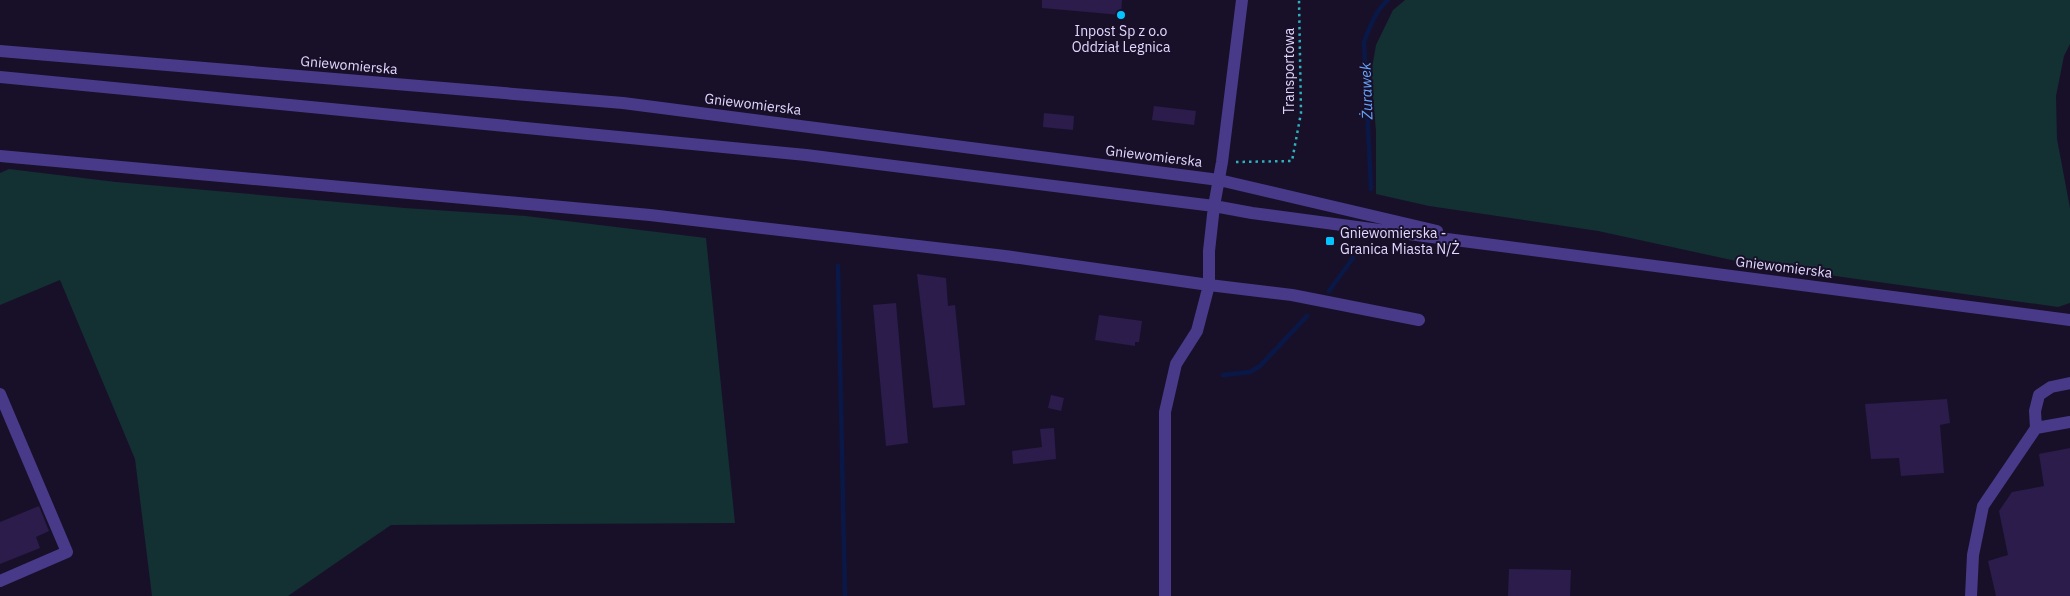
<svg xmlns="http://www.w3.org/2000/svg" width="2070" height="596" font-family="'IBM Plex Sans',sans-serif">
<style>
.green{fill:#133033}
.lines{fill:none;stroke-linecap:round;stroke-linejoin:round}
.stream{stroke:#0a1848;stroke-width:4.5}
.building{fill:#2b1c4b}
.path{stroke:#2eb2bd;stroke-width:2.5;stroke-dasharray:2.5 4;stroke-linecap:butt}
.minor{stroke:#483a89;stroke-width:12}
.poi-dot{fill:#04c4ff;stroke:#181029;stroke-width:2}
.labels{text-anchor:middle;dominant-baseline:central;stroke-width:4;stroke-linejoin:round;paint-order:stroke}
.poi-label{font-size:14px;fill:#e2d8ff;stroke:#181029}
.street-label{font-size:14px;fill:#e2d8ff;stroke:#181029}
.water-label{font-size:15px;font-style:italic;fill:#66a4ff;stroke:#181029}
</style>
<rect width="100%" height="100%" fill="#181029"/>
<path class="green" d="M 1405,0 L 2070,0 L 2070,44 L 2064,56 L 2056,96 L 2057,139 L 2070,208 L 2070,303 L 2058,307 L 1750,264 L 1598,231 L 1429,206 L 1376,194 L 1376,131 L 1371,74 L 1376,45 L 1393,10 Z
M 9,169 L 116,182 L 405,208 L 526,216 L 706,238 L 735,523 L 391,525 L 288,596 L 152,596 L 135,459 L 60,280 L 0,305 L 0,173 Z"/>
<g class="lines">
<path class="stream" d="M 1371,189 L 1364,42 C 1370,27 1375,11 1388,0
M 838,266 L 845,596
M 1329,291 L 1353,258
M 1223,375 L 1250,372 L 1260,366 L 1307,316"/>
</g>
<path class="building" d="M 1042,0 L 1122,0 L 1121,15 L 1042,8 Z
M 1154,106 L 1196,111 L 1194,125 L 1152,120 Z
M 1044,113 L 1074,116 L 1073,130 L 1043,127 Z
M 917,274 L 946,278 L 948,306 L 955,305 L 965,405 L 933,408 Z
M 896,303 L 908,443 L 886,446 L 873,305 Z
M 1099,315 L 1142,321 L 1139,342 L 1135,342 L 1135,346 L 1095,340 Z
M 1051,395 L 1064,398 L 1061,411 L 1048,408 Z
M 1947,399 L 1950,423 L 1940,425 L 1944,473 L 1901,476 L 1899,458 L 1871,459 L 1865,404 Z
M 1054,428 L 1056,459 L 1013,464 L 1012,451 L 1042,447 L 1040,429 Z
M 2070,448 L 2070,596 L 1996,596 L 1988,561 L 2008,555 L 1999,511 L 2012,492 L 2044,486 L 2039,454 Z
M 39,506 L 49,531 L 36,537 L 40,548 L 0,564 L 0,522 Z
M 1509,569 L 1571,570 L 1570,596 L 1508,596 Z"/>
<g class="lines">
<path class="path" d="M 1236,162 L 1292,161 L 1301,113 L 1299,0"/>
<path class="minor" d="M 0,51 L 623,103 L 1219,180 L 1437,231
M 0,77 L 806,155 L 1214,206 L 1252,213 L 1424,236 L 2070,320
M 0,156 L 650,215 L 1005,256 L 1209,285 L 1209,251 L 1214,206 L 1222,162 L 1242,0
M 0,394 L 67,552 L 0,581
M 2036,428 L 2070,422
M 1165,596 L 1165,412 L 1176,364 L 1197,331 L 1209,285 L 1292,295 L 1419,320
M 1971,596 L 1973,555 L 1983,506 L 2036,428 L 2035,411 L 2039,395 L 2051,387 L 2070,383"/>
</g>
<g class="poi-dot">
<circle cx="1121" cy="15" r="5"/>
<rect x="1325" y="236" width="10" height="10" rx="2.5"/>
</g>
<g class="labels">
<g class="poi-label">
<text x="1121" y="31">Inpost Sp z o.o<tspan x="1121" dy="16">Oddział Legnica</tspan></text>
<text x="1340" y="233" text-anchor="start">Gniewomierska -<tspan x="1340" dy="16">Granica Miasta N/Ż</tspan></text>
</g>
<g class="street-label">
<text transform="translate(349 65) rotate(5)">Gniewomierska</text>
<text transform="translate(1289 71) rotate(-90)">Transportowa</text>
<text transform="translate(753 104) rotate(7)">Gniewomierska</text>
<text transform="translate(1154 156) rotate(7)">Gniewomierska</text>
<text transform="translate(1784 267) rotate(7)">Gniewomierska</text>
</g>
<g class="water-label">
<text transform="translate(1366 91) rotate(-92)">Żurawek</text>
</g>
</g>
</svg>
